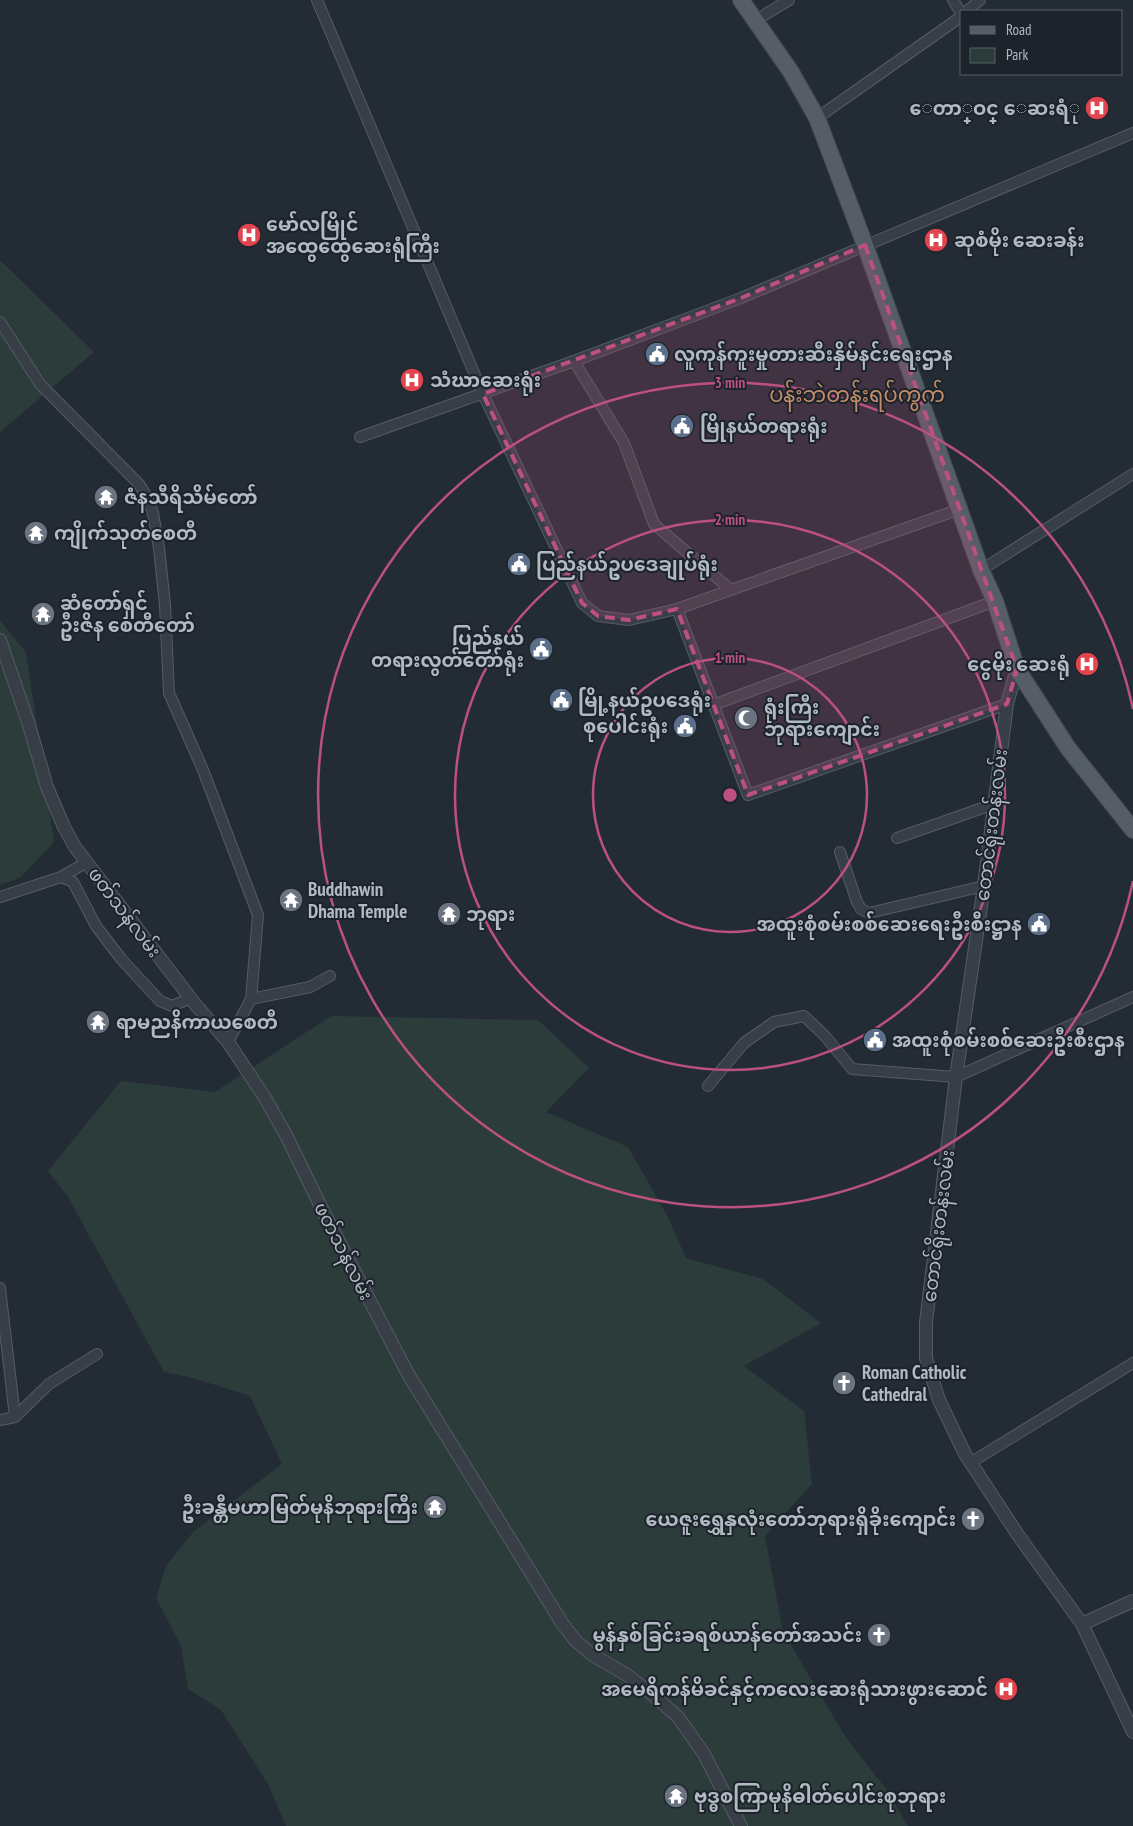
<svg xmlns="http://www.w3.org/2000/svg" width="1133" height="1826" font-family="'PT Sans Narrow','Noto Sans Myanmar',sans-serif">
<style>
.green{fill:#2b3c3b}
.lines{fill:none;stroke-linecap:round;stroke-linejoin:round}
.minor-casing{stroke:#545c64;stroke-width:12}
.tertiary-casing{stroke:#545c64;stroke-width:14}
.primary-casing{stroke:#40474f;stroke-width:18}
.minor{stroke:#373e46;stroke-width:10}
.tertiary{stroke:#373e46;stroke-width:12}
.primary{stroke:#555d66;stroke-width:16}
.marked{fill:#bc507f;fill-opacity:0.2;stroke:#bc507f;stroke-width:4;stroke-dasharray:10 6;stroke-linejoin:round}
.ring{fill:none;stroke:#bc507f;stroke-width:2.5}
.labels{text-anchor:middle;dominant-baseline:central;stroke-width:4;stroke-linejoin:round;paint-order:stroke}
.poi-label{font-size:19px;font-weight:bold;fill:#b1b9c2;stroke:#1c232a;text-anchor:start}
.street-label{font-size:19px;fill:#b1b9c2;stroke:#1c232a}
.quarter-label{font-size:21px;fill:#c48d6a;stroke:#1c232a}
.centre{fill:#bc507f;stroke:#1c232a;stroke-width:2.5}
.ring-label{font-size:15px;text-anchor:middle;font-weight:bold;fill:#bc507f;stroke:#1c232a;stroke-width:4;stroke-linejoin:round;paint-order:stroke}
</style>
<rect width="100%" height="100%" fill="#232c35"/>
<path class="green" d="M 0,260 L 94,352 L 0,432 Z
M 0,621 L 26,652 L 54,842 L 21,877 L 0,885 Z
M 331,1016 L 538,1020 L 589,1068 L 546,1112 L 628,1147 L 667,1215 L 686,1258 L 763,1279 L 821,1323 L 744,1366 L 804,1411 L 812,1484 L 765,1536 L 783,1632 L 845,1736 L 886,1789 L 908,1826 L 286,1826 L 268,1784 L 221,1710 L 188,1689 L 181,1646 L 156,1598 L 166,1566 L 194,1531 L 282,1464 L 250,1396 L 193,1378 L 164,1372 L 68,1197 L 48,1171 L 121,1081 L 215,1092 Z"/>
<g class="lines">
<g class="minor-casing">
<path id="minor" d="M 317,0 L 483,394 L 582,603 L 598,616 L 629,620 L 677,609 L 960,509
M 953,0 L 962,15
M 967,11 L 980,0
M 756,20 L 789,0
M 817,118 L 962,16
M 0,322 L 40,384 L 139,484 L 147,497 L 153,513 L 159,548 L 165,605 L 169,693 L 203,770 L 258,915 L 251,999 L 228,1042
M 574,361 L 624,443 L 654,524 L 731,590
M 360,437 L 574,361 L 741,298 L 1133,133
M 981,570 L 1133,474
M 677,609 L 748,795 L 1007,704
M 713,705 L 995,601
M 897,838 L 994,804
M 840,852 L 857,902 L 861,909 L 869,913 L 984,886
M 61,877 L 87,862
M 0,897 L 61,877 L 73,882 L 96,926 L 122,960 L 160,1001 L 172,1006 L 191,998
M 251,999 L 310,987 L 330,976
M 708,1086 L 744,1043 L 774,1022 L 804,1016 L 825,1036 L 852,1069 L 956,1077 L 1133,997
M 0,1288 L 15,1417
M 0,1420 L 15,1417 L 49,1384 L 97,1354
M 970,1463 L 1133,1363"/>
</g>
<g class="tertiary-casing">
<path id="tertiary" d="M 0,640 L 29,725 L 47,787 L 64,827 L 75,847 L 195,1004 L 228,1042 L 265,1098 L 287,1137 L 321,1207 L 408,1374 L 562,1623 L 575,1640 L 591,1654 L 627,1675 L 653,1695 L 678,1717 L 704,1754 L 741,1826
M 1017,669 L 1007,704 L 984,886 L 956,1077 L 926,1322 L 926,1358 L 939,1400 L 965,1454 L 1018,1535 L 1082,1624 L 1133,1732
M 1082,1624 L 1133,1601"/>
</g>
<g class="primary-casing">
<path id="primary" d="M 741,0 L 791,72 L 817,118 L 865,245 L 981,570 L 995,601 L 1017,669 L 1068,748 L 1133,830"/>
</g>
<use href="#minor" class="minor"/>
<use href="#tertiary" class="tertiary"/>
<use href="#primary" class="primary"/>
</g>
<path class="marked" d="M 865,245 L 1017,669 L 1007,704 L 748,795 L 677,609 L 629,620 L 598,616 L 582,603 L 483,394 L 741,298 Z"/>
<g class="ring">
<circle cx="730" cy="795" r="137"/>
<circle cx="730" cy="795" r="275"/>
<path d="M1133 881A412 412 0 1 1 1133 709"/>
</g>
<defs>
<g id="hospital-disc" transform="scale(1.25)"><circle r="9.5" fill="#e0444e" stroke="#1c232a"/><path d="M-5-5h3v3.5h4V-5h3V5h-3V1.5h-4V5h-3Z" fill="#fff"/></g>
<g id="civic-disc" transform="scale(1.25)"><circle r="9.5" fill="#5c6f8a" stroke="#1c232a"/><path d="M-.6-6.5H3V-4.5H.6V-3L4-1V1h2V6H-6V1h2V-1L-.6-3ZM-1.2 2.5V6h2.4V2.5Z" fill="#fff"/></g>
<g id="temple-disc" transform="scale(1.25)"><circle r="9.5" fill="#6b7280" stroke="#1c232a"/><path d="M0-6L5-2H3V0L6.5 2.5H4V6H1.5V3h-3V6H-4V2.5H-6.5L-3 0V-2H-5Z" fill="#fff"/></g>
<g id="mosque-disc" transform="scale(1.25)"><circle r="9.5" fill="#6b7280" stroke="#1c232a"/><path d="M3.5-4.9A6 6 0 1 0 3.5 4.9A5 5 0 1 1 3.5-4.9Z" fill="#fff"/></g>
<g id="church-disc" transform="scale(1.25)"><circle r="9.5" fill="#6b7280" stroke="#1c232a"/><path d="M-1.2-6h2.4v3.5h3.3v2.4h-3.3V6h-2.4V-.1h-3.3v-2.4h3.3Z" fill="#fff"/></g>
</defs>
<g fill-rule="evenodd">
<use href="#hospital-disc" x="1097" y="108"/>
<use href="#hospital-disc" x="249" y="235"/>
<use href="#hospital-disc" x="936" y="240"/>
<use href="#civic-disc" x="657" y="354"/>
<use href="#hospital-disc" x="412" y="380"/>
<use href="#civic-disc" x="682" y="426"/>
<use href="#temple-disc" x="106" y="497"/>
<use href="#temple-disc" x="36" y="533"/>
<use href="#civic-disc" x="519" y="564"/>
<use href="#temple-disc" x="43" y="614"/>
<use href="#civic-disc" x="541" y="649"/>
<use href="#hospital-disc" x="1087" y="664"/>
<use href="#civic-disc" x="561" y="700"/>
<use href="#mosque-disc" x="746" y="718"/>
<use href="#civic-disc" x="685" y="726"/>
<use href="#temple-disc" x="291" y="900"/>
<use href="#temple-disc" x="449" y="914"/>
<use href="#civic-disc" x="1039" y="924"/>
<use href="#temple-disc" x="98" y="1022"/>
<use href="#civic-disc" x="875" y="1040"/>
<use href="#church-disc" x="844" y="1383"/>
<use href="#temple-disc" x="435" y="1507"/>
<use href="#church-disc" x="973" y="1519"/>
<use href="#church-disc" x="879" y="1635"/>
<use href="#hospital-disc" x="1006" y="1689"/>
<use href="#temple-disc" x="676" y="1796"/>
</g>
<g class="labels">
<g class="poi-label">
<text x="1080" y="108" text-anchor="end">ေတာ္ဝင္ ေဆးရံု</text>
<text x="266" y="224">မော်လမြိုင်<tspan x="266" dy="22">အထွေထွေဆေးရုံကြီး</tspan></text>
<text x="954" y="240">ဆုစံမိုး ဆေးခန်း</text>
<text x="674" y="354">လူကုန်ကူးမှုတားဆီးနှိမ်နင်းရေးဌာန</text>
<text x="430" y="380">သံဃာဆေးရုံး</text>
<text x="700" y="426">မြိုနယ်တရားရုံး</text>
<text x="124" y="497">ဇံနသီရိသိမ်တော်</text>
<text x="54" y="533">ကျိုက်သုတ်စေတီ</text>
<text x="536" y="564">ပြည်နယ်ဥပဒေချုပ်ရုံး</text>
<text x="60" y="603">ဆံတော်ရှင်<tspan x="60" dy="22">ဦးဇိန စေတီတော်</tspan></text>
<text x="524" y="638" text-anchor="end">ပြည်နယ်<tspan x="524" dy="22">တရားလွတ်တော်ရုံး</tspan></text>
<text x="1070" y="664" text-anchor="end">ငွေမိုး ဆေးရုံ</text>
<text x="578" y="700">မြို့နယ်ဥပဒေရုံး</text>
<text x="764" y="707">ရုံးကြီး<tspan x="764" dy="22">ဘုရားကျောင်း</tspan></text>
<text x="668" y="726" text-anchor="end">စုပေါင်းရုံး</text>
<text x="308" y="889">Buddhawin<tspan x="308" dy="22">Dhama Temple</tspan></text>
<text x="466" y="914">ဘုရား</text>
<text x="1022" y="924" text-anchor="end">အထူးစုံစမ်းစစ်ဆေးရေးဦးစီးဋ္ဌာန</text>
<text x="116" y="1022">ရာမညနိကာယစေတီ</text>
<text x="892" y="1040">အထူးစုံစမ်းစစ်ဆေးဦးစီးဌာန</text>
<text x="862" y="1372">Roman Catholic<tspan x="862" dy="22">Cathedral</tspan></text>
<text x="418" y="1507" text-anchor="end">ဦးခန္တီမဟာမြတ်မုနိဘုရားကြီး</text>
<text x="956" y="1519" text-anchor="end">ယေဇူးရွှေနှလုံးတော်ဘုရားရှိခိုးကျောင်း</text>
<text x="862" y="1635" text-anchor="end">မွန်နှစ်ခြင်းခရစ်ယာန်တော်အသင်း</text>
<text x="988" y="1689" text-anchor="end">အမေရိကန်မိခင်နှင့်ကလေးဆေးရုံသားဖွားဆောင်</text>
<text x="694" y="1796">ဗုဒ္ဓစကြာမုနိဓါတ်ပေါင်းစုဘုရား</text>
</g>
<g class="street-label">
<text transform="translate(991 825) rotate(-83)">တောင်ရိုးတန်းလမ်း</text>
<text transform="translate(125 912) rotate(53)">ဖတ်သန်လမ်း</text>
<text transform="translate(938 1226) rotate(-83)">တောင်ရိုးတန်းလမ်း</text>
<text transform="translate(344 1251) rotate(63)">ဖတ်သန်လမ်း</text>
</g>
<g class="quarter-label">
<text x="857" y="394">ပန်းဘဲတန်းရပ်ကွက်</text>
</g>
</g>
<circle cx="730" cy="795" r="8" class="centre"/>
<g class="ring-label">
<text x="730" y="388">3 min</text>
<text x="730" y="525">2 min</text>
<text x="730" y="663">1 min</text>
</g>
<rect x="960" y="10" width="162" height="65" fill="#1c232a" stroke="#585f67"/>
<rect x="970" y="26" width="25" height="8" fill="#555d66" stroke="#585f67"/>
<text x="1006" y="35" font-size="15" fill="#b1b9c2">Road</text>
<rect x="970" y="48" width="25" height="15" fill="#2b3c3b" stroke="#585f67"/>
<text x="1006" y="60" font-size="15" fill="#b1b9c2">Park</text>
</svg>
